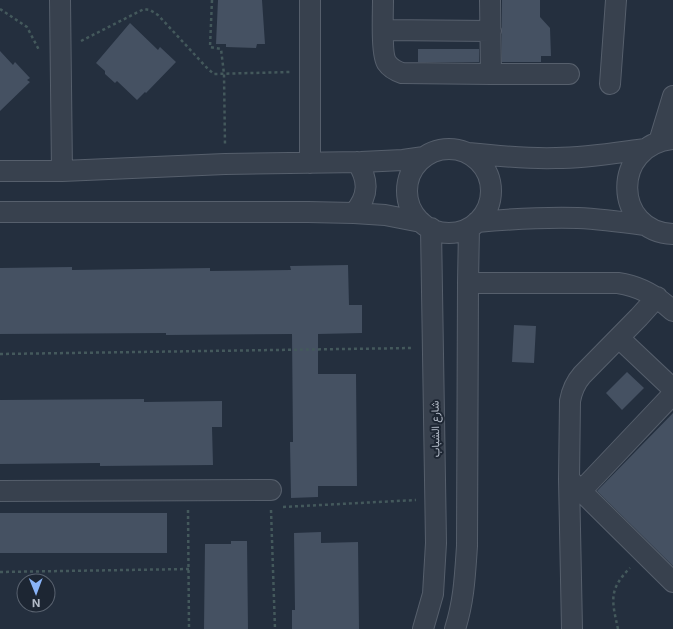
<svg xmlns="http://www.w3.org/2000/svg" width="673" height="629" font-family="Inter,Vazirmatn,sans-serif">
<style>
.building{fill:#455162}
.lines{fill:none;stroke-linecap:round;stroke-linejoin:round}
.minor-casing{stroke:#565f6c;stroke-width:22}
.path{stroke:#44595c;stroke-width:2.5;stroke-dasharray:3 3;stroke-linecap:butt}
.minor{stroke:#38414e;stroke-width:20}
.labels{text-anchor:middle;dominant-baseline:central;stroke-width:4;stroke-linejoin:round;paint-order:stroke}
.street-label{font-size:11px;fill:#b4bcc9;stroke:#1d2633}
</style>
<rect width="100%" height="100%" fill="#242f3e"/>
<path class="building" d="M 218,0 L 262,0 L 265,44 L 257,44 L 256,48 L 226,47 L 226,44 L 216,44 Z
M 502,0 L 540,0 L 540,17 L 550,28 L 551,56 L 541,56 L 541,62 L 502,62 Z
M 130,23 L 158,50 L 160,47 L 176,62 L 146,93 L 145,92 L 137,100 L 117,81 L 115,83 L 105,74 L 105,71 L 96,63 Z
M 418,49 L 479,49 L 479,62 L 418,62 Z
M 0,51 L 13,65 L 15,62 L 30,78 L 27,80 L 30,82 L 0,111 Z
M 348,265 L 349,305 L 362,305 L 362,333 L 318,334 L 318,374 L 356,374 L 357,486 L 318,486 L 318,497 L 291,498 L 290,442 L 293,442 L 292,334 L 166,335 L 166,333 L 0,334 L 0,268 L 72,267 L 72,270 L 210,268 L 210,271 L 291,270 L 290,266 Z
M 514,325 L 536,326 L 534,363 L 512,362 Z
M 627,372 L 644,388 L 622,410 L 606,393 Z
M 144,399 L 144,402 L 222,401 L 222,427 L 212,427 L 213,465 L 100,466 L 100,463 L 0,464 L 0,400 Z
M 673,413 L 673,566 L 597,491 Z
M 0,513 L 167,513 L 167,553 L 0,553 Z
M 321,532 L 321,543 L 358,542 L 359,629 L 292,629 L 292,610 L 295,610 L 294,533 Z
M 231,541 L 247,541 L 248,629 L 204,629 L 205,544 L 231,544 Z"/>
<g class="lines">
<g class="minor-casing">
<path id="minor" d="M 60,0 L 62,171
M 383,0 C 383,12 381,55 387,63 C 391,69 396,71 402,73 L 491,74 L 569,74
M 490,0 L 491,74
M 383,30 L 491,31
M 610,84 L 616,0
M 673,139 C 611,145 613,232 673,234
M 659,142 L 673,96
M407 191a42 42 0 1 1 84 0a42 42 0 1 1-84 0Z
M 468,153 C 497,156 527,159 556,158 C 586,158 615,153 645,149
M 310,163 L 310,0
M 0,171 L 62,171 L 225,164 L 361,162 L 403,160 L 424,157
M 0,212 L 308,212 L 354,213 L 385,215 L 421,222
M 354,213 C 369,196 369,180 357,162
M 477,222 C 511,219 545,217 578,218 C 601,219 623,222 645,225
M 468,283 L 618,283 C 640,286 657,296 673,311
M 619,338 L 673,389
M 569,479 L 673,582
M 0,491 L 271,490
M 581,491 L 673,394
M 423,629 L 433,594 L 436,543 L 431,228
M 455,629 C 464,601 465,575 467,546 L 468,283 L 469,228
M 572,629 L 569,479 L 570,401 C 572,390 575,383 582,375 L 639,317 L 657,297"/>
</g>
<path class="path" d="M 212,0 L 210,47 L 221,49 L 224,74 L 225,145
M 0,9 L 27,27 L 39,50
M 81,41 L 144,9 L 150,10 L 158,15 L 208,69 L 214,74 L 290,72
M 0,354 L 413,348
M 283,507 L 416,500
M 188,510 L 189,629
M 271,510 L 275,629
M 0,572 L 189,569
M 618,629 C 612,601 608,590 630,568"/>
<use href="#minor" class="minor"/>
</g>
<g class="labels">
<g class="street-label">
<text transform="translate(435 429) rotate(-91)">شارع الشباب</text>
</g>
</g>
<g transform="translate(36 593) rotate(179)"><circle r="19" fill="#1d2633" stroke="#59626f"/>
<path d="M0-3L7 15L0 10L-7 15Z" fill="#8ab4f8"/>
<text y="-6" font-size="11" font-weight="bold" text-anchor="middle" fill="#b4bcc9">N</text>
</g>
</svg>
